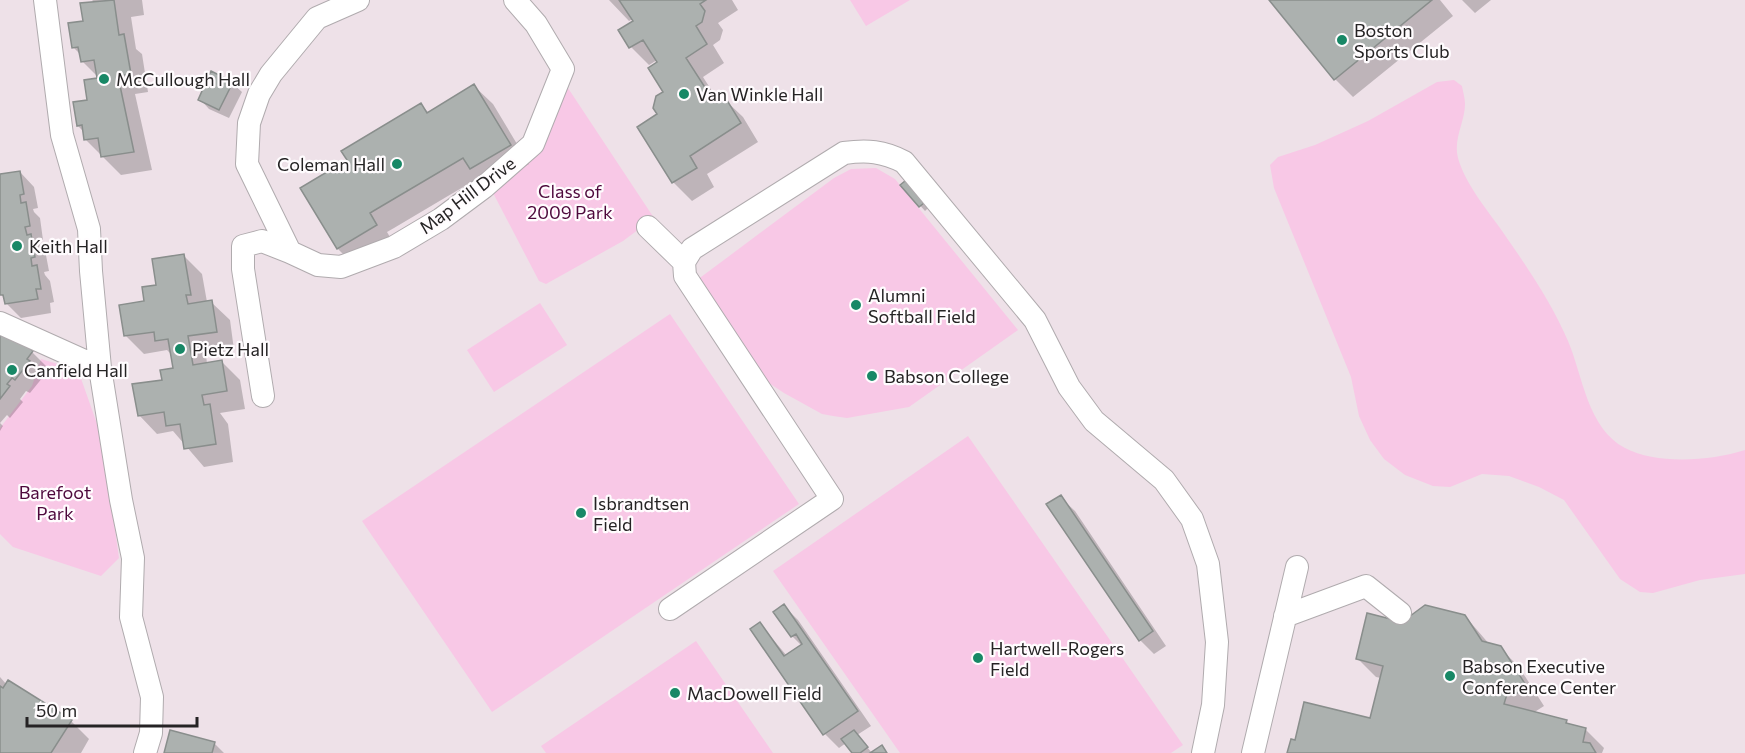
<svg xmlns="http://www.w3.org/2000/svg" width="1745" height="753" font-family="Commissioner,sans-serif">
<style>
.built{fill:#eee1e8}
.green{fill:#f8c8e6}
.shadow{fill:#0003}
.building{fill:#acb1af;stroke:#898e8c;stroke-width:1.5}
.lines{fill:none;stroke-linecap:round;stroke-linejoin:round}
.minor-casing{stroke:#b0abae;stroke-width:24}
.minor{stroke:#fff;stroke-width:22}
.poi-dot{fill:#188866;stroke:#fffcfe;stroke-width:2}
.labels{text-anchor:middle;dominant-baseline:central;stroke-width:4.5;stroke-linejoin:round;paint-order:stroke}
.poi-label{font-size:18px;fill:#252324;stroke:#fffcfe;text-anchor:start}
.park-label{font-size:18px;fill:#4e083c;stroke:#fffcfe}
.street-label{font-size:18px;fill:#252324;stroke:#fffcfe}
</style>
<rect width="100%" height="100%" fill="#f3eef1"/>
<path class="built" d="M 0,0 L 1745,0 L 1745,753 L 0,753 Z"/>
<path class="green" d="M 850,0 L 910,0 L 866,26 Z
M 1454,80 L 1462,86 C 1463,92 1465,98 1465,104 C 1465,122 1453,139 1458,158 C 1465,183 1485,207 1500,228 C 1525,264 1551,301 1568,341 C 1583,376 1587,428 1625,448 C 1657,465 1710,461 1745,450 L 1745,574 L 1700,580 L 1653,593 L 1640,592 L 1620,579 L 1564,500 L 1539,487 L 1509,476 L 1482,474 L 1450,487 L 1433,486 L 1405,475 L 1384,459 L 1370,440 L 1359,416 L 1351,377 L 1274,188 L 1270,165 L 1278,157 L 1315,145 L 1368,121 L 1437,82 Z
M 564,82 L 654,218 L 623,241 L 546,284 L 539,281 L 491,189 Z
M 876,168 L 895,179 L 1018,330 L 909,407 L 847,418 L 833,416 L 822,414 L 784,393 L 763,379 L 697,280 L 834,178 L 851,169 Z
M 540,303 L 567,345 L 494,392 L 467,350 Z
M 670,314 L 799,504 L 492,712 L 362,521 Z
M 41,359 L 78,370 L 102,438 L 119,558 L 101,576 L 13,547 L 0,534 L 0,428 L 32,386 Z
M 968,436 L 1183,745 L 1171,753 L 900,753 L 773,571 Z
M 696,641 L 773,753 L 546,753 L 541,746 Z"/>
<path class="shadow" d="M 92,0 L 142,0 L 144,15 L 131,17 L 136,49 L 142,54 L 148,92 L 135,94 L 152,170 L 121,175 L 86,140 L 84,132 L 78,126 L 100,79 L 82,61 L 81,55 L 74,48 L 94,2 Z
M 609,0 L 732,0 L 738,10 L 718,23 L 723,30 L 720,40 L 713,45 L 724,63 L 703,77 L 719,102 L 724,99 L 743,117 L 758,142 L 707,174 L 714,187 L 692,201 L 673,182 L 639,128 L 659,115 L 665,92 L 659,63 L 657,60 L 649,65 L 631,47 L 635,21 L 633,19 L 629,21 Z
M 1271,0 L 1440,0 L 1453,16 L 1353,97 L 1335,79 Z
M 1462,0 L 1491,0 L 1475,13 Z
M 232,83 L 242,92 L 229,118 L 209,109 L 200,99 Z
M 474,86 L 493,104 L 529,164 L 490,187 L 480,177 L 394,228 L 387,232 L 394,244 L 356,267 L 338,249 L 302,189 L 349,161 L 421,105 L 429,113 Z
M 20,172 L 34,187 L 38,208 L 33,209 L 34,212 L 40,218 L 43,240 L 39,240 L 39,244 L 45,250 L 49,271 L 44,272 L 45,275 L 50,281 L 54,302 L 50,303 L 51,313 L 21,318 L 7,304 L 0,291 L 0,176 Z
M 902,185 L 932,204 L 925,211 Z
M 184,256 L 202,274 L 207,302 L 211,302 L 230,320 L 234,350 L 206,354 L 207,364 L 222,362 L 240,380 L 245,409 L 220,413 L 228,424 L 233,462 L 204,467 L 173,431 L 157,434 L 139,415 L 175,370 L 173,356 L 167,350 L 144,354 L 125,335 L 158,286 Z
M 0,339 L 32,352 L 46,366 L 40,374 L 43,377 L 30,393 L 26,391 L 20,399 L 23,402 L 10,418 L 7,415 L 0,423 L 3,426 L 0,431 Z
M 1060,497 L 1075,511 L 1166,646 L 1154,654 L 1140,640 L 1048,505 Z
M 784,606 L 798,620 L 871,726 L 857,735 L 872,753 L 854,753 L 846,743 L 839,748 L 825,734 L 752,630 L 760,624 L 787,656 L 802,646 L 792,636 Z
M 1465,616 L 1490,645 L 1500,648 L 1519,667 L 1544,706 L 1533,713 L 1566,721 L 1570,726 L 1585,729 L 1604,748 L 1602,753 L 1289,753 L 1371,720 L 1381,678 L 1376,677 L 1358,659 L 1402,624 Z
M 0,677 L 7,685 L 71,721 L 89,739 L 81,753 L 0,753 Z
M 214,743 L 224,753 L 165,753 Z"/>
<path class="building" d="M 114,0 L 119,35 L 124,34 L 131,74 L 118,76 L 134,152 L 101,157 L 98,138 L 84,140 L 82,125 L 77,126 L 73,102 L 87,100 L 84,80 L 97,78 L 94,60 L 81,62 L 78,47 L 72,48 L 68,23 L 83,21 L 80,3 Z
M 619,0 L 706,0 L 700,4 L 705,11 L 702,22 L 696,26 L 707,44 L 686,58 L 715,103 L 725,97 L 741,123 L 690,156 L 697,168 L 672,183 L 637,127 L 657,114 L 653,108 L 656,96 L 663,92 L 648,68 L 657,62 L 643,40 L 629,48 L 618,30 L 633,21 Z
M 1269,0 L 1432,0 L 1334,80 Z
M 211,71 L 233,82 L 219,110 L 198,100 Z
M 474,84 L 511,145 L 470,169 L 463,158 L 375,210 L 370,213 L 377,225 L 337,249 L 300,188 L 347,160 L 341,151 L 421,103 L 427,113 Z
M 20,171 L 24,194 L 20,195 L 21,203 L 26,202 L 30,226 L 25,227 L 27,235 L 31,234 L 35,257 L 31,258 L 32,266 L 37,265 L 41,289 L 36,289 L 38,299 L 5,304 L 3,295 L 0,295 L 0,174 Z
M 910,177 L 929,199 L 919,207 L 900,185 Z
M 184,254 L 191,295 L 186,295 L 188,304 L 212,300 L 217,332 L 188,336 L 193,365 L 222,360 L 227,391 L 202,395 L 204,405 L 210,404 L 216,444 L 184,449 L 180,424 L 166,426 L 164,412 L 138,416 L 132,384 L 162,380 L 160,370 L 173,368 L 168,339 L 155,341 L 154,332 L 124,336 L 119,305 L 144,301 L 142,287 L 156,285 L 152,259 Z
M 7,330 L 33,351 L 27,359 L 30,361 L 15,380 L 12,378 L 7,384 L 10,386 L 0,399 L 0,337 Z
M 1061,495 L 1153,631 L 1139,641 L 1046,504 Z
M 784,604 L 858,711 L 823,735 L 750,629 L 760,622 L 784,656 L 802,644 L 796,634 L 791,637 L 773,612 Z
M 1425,605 L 1465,615 L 1482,641 L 1501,646 L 1527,687 L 1514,695 L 1507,694 L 1504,704 L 1567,720 L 1566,723 L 1586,728 L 1583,742 L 1590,743 L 1596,753 L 1287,753 L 1291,739 L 1295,740 L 1304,702 L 1370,718 L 1383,666 L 1356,659 L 1367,613 L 1402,622 Z
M 8,680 L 72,720 L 51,753 L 0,753 L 0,686 L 3,688 Z
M 170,730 L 215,742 L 212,753 L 164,753 Z
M 854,730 L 868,747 L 860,753 L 852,753 L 841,739 Z
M 882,745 L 887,753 L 870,753 Z"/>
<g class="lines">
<g class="minor-casing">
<path id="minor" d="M 45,0 L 62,135 L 89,229 L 91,271 L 100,368 L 121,500 L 133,558 L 131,617 L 152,697 L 151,733 L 145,753
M 358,0 L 317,18 L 271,74 L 259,94 L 249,123 L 247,164 L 290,252 L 318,265 L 341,267 L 394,247 L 441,219 L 484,187 L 533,144 L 563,69 L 536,24 L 515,0
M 648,227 L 684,262
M 0,323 L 100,368
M 263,396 L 243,269 L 243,246 L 262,241 L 290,252
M 670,609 L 832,499 L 685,276 L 684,262 L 692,249 L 844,153 C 867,150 883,151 904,162 L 1035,320 L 1069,387 L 1094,421 L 1164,480 L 1192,519 L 1208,564 L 1217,642 L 1213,705 L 1203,753
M 1285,616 L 1366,586 L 1400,613
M 1253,753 L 1297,567"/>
</g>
<use href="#minor" class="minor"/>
</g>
<g class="poi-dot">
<circle cx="1342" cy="40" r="6"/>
<circle cx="104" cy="79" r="6"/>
<circle cx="684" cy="94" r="6"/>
<circle cx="397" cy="164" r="6"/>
<circle cx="17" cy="246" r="6"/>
<circle cx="856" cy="305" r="6"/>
<circle cx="180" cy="349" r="6"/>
<circle cx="12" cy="370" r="6"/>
<circle cx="872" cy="376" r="6"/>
<circle cx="581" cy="513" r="6"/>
<circle cx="978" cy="658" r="6"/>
<circle cx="1450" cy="676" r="6"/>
<circle cx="675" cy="693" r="6"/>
</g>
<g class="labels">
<g class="poi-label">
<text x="1354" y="30">Boston<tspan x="1354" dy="21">Sports Club</tspan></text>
<text x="116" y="79">McCullough Hall</text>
<text x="696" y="94">Van Winkle Hall</text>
<text x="385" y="164" text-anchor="end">Coleman Hall</text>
<text x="29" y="246">Keith Hall</text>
<text x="868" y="295">Alumni<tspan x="868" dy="21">Softball Field</tspan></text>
<text x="192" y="349">Pietz Hall</text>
<text x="24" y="370">Canfield Hall</text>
<text x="884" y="376">Babson College</text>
<text x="593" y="503">Isbrandtsen<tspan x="593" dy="21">Field</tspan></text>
<text x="990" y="648">Hartwell-Rogers<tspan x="990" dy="21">Field</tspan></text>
<text x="1462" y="666">Babson Executive<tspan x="1462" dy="21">Conference Center</tspan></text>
<text x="687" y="693">MacDowell Field</text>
</g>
<g class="park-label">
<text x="570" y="191">Class of<tspan x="570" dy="21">2009 Park</tspan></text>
<text x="55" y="492">Barefoot<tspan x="55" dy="21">Park</tspan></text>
</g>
<g class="street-label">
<text transform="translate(467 195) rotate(-37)">Map Hill Drive</text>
</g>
</g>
<path d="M27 717v9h170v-9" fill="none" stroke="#252324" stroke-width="3"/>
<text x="36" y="717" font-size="18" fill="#252324" stroke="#fffcfe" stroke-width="4.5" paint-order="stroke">50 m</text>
</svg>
